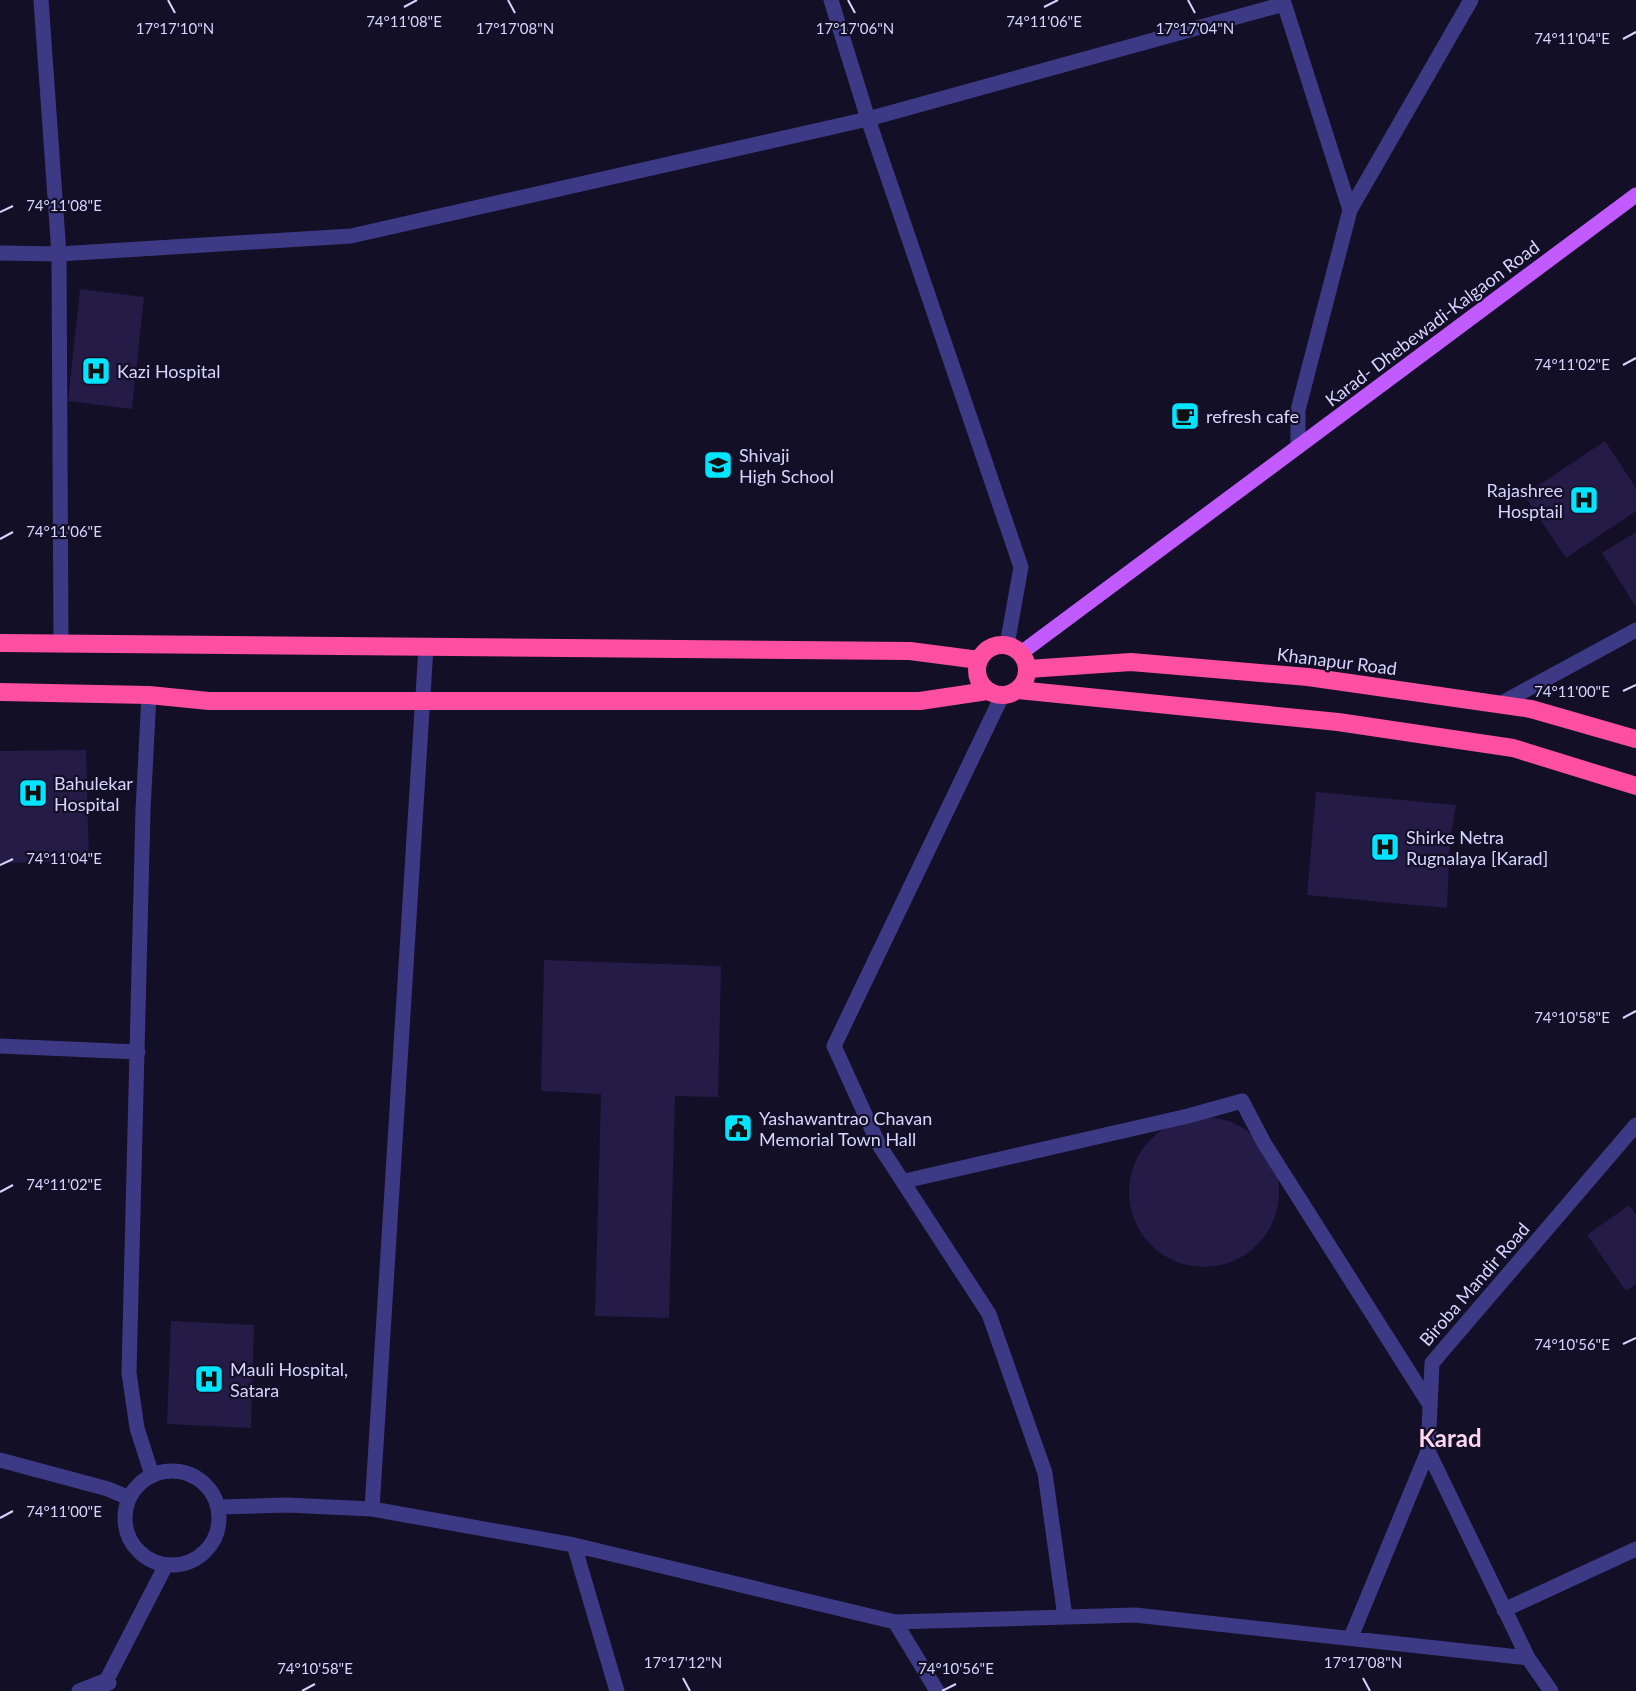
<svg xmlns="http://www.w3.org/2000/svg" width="1636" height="1691" font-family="Lato,sans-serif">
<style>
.building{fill:#241b47}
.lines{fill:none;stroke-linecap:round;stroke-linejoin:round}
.minor{stroke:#3d3a85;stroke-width:15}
.major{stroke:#c25bff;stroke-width:15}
.highway{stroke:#ff4fa3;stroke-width:18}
.ticks{fill:none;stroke:#d9d4ff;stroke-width:2}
.labels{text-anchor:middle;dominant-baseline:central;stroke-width:4.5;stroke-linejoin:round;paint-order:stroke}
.street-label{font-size:18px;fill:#d9d4ff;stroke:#130f26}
.poi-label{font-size:18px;fill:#d9d4ff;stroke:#130f26;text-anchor:start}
.district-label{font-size:24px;font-weight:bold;fill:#ffd6f0;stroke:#130f26}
.ticks-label{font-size:15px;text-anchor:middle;fill:#d9d4ff;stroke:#130f26;stroke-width:4.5;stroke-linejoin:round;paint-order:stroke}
</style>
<rect width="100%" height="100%" fill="#130f26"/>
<path class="building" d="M 80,289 L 144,297 L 132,409 L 68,401 Z
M 1605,441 L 1636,488 L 1636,511 L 1566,558 L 1524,495 Z
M 1636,532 L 1636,607 L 1602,553 Z
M 86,750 L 89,862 L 0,863 L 0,751 Z
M 1316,792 L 1456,805 L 1450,840 L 1447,908 L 1307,895 Z
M 544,960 L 721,966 L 718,1097 L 675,1096 L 669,1318 L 595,1316 L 601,1094 L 541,1091 Z
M1129 1192a75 75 0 1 1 150 0a75 75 0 1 1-150 0Z
M 1629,1205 L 1636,1215 L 1636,1284 L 1626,1291 L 1587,1235 Z
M 171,1321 L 254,1325 L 251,1428 L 167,1424 Z"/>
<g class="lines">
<path class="minor" d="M 41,0 L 59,254 L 61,644
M 831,0 L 868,119 L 1021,567 L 1007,645
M 1283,0 L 1350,210 L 1298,410 L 1298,447
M 1350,210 L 1471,0
M 0,253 L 59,254 L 351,236 L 868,119 L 1284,4
M 149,695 L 143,810 L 129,1373 L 137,1428 L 152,1475
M 1002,696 L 834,1046 L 879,1145 L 989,1314 L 1045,1473 L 1065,1617
M 1498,705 L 1636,630
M 0,1046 L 138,1052
M 905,1181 L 1188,1116 L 1242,1101 L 1264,1143 L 1430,1405
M 0,1460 L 108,1489 L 129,1498
M125 1518a47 47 0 1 1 94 0a47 47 0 1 1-94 0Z
M 218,1507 L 287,1505 L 372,1509 L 574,1545 L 895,1622 L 1135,1615 L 1528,1658 L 1551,1691
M 372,1509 L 426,647
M 574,1545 L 617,1691
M 1504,1610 L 1636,1549
M 895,1622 L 937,1691
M 1351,1637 L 1428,1451
M 1528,1658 L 1428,1451 L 1432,1363 L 1636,1125
M 79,1691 L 107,1680 L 109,1683
M 101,1691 L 166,1565"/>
<path class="major" d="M 1021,653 L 1636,195"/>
<path class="highway" d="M 0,643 L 910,651 L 979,660
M977 670a25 25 0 1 1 50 0a25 25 0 1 1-50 0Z
M 1028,669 L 1131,662 L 1308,677 L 1531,709 L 1636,739
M 1018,690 L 1338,722 L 1513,748 L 1636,786
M 0,692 L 149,695 L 209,701 L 920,701 L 987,691"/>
</g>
<path class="ticks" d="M 168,0 L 175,13M 508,0 L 515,13M 848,0 L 855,13M 1188,0 L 1195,13M 404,7 L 417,0M 1044,7 L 1058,0M 1623,39 L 1636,32M 0,212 L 13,206M 1623,365 L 1636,358M 0,539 L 13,532M 1623,691 L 1636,685M 0,865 L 13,859M 1623,1018 L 1636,1011M 0,1192 L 13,1185M 1623,1344 L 1636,1338M 0,1518 L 13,1511M 683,1678 L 690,1691M 1363,1678 L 1370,1691M 302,1691 L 315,1684M 942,1691 L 956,1684"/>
<defs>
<g id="hospital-square" transform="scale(1.5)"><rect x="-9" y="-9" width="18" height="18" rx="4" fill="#00e5ff" stroke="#130f26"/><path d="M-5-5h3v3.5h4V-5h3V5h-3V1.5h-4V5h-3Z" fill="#111"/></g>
<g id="cafe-square" transform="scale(1.5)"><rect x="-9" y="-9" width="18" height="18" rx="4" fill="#00e5ff" stroke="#130f26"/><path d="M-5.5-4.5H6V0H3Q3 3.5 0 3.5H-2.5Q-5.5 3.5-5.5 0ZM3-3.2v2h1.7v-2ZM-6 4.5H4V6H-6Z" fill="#111"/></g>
<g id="university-square" transform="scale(1.5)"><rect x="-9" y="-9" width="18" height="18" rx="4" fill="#00e5ff" stroke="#130f26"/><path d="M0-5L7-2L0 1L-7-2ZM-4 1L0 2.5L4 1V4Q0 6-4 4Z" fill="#111"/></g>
<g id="civic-square" transform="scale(1.5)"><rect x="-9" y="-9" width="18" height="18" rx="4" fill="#00e5ff" stroke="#130f26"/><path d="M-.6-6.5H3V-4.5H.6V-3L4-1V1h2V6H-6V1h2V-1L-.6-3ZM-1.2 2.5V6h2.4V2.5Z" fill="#111"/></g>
</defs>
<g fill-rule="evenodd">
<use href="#hospital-square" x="96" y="371"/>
<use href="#cafe-square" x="1185" y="416"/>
<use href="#university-square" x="718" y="465"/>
<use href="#hospital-square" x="1584" y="500"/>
<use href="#hospital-square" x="33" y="793"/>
<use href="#hospital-square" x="1385" y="847"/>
<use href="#civic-square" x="738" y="1128"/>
<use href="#hospital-square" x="209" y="1379"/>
</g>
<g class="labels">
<g class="street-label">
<text transform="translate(1432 323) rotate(-37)">Karad- Dhebewadi-Kalgaon Road</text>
<text transform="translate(1337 661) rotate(7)">Khanapur Road</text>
<text transform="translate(1474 1284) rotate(-49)">Biroba Mandir Road</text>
</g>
<g class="poi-label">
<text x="117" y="371">Kazi Hospital</text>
<text x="1206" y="416">refresh cafe</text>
<text x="739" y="455">Shivaji<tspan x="739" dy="21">High School</tspan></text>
<text x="1563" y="490" text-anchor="end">Rajashree<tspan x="1563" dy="21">Hosptail</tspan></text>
<text x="54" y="783">Bahulekar<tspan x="54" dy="21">Hospital</tspan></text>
<text x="1406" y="837">Shirke Netra<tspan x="1406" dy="21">Rugnalaya [Karad]</tspan></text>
<text x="759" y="1118">Yashawantrao Chavan<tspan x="759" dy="21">Memorial Town Hall</tspan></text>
<text x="230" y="1369">Mauli Hospital,<tspan x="230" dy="21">Satara</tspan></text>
</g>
<g class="district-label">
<text x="1450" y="1437">Karad</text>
</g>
</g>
<g class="ticks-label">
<text x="1044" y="27">74°11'06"E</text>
<text x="404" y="27">74°11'08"E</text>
<text x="175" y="34">17°17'10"N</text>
<text x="515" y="34">17°17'08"N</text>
<text x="855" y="34">17°17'06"N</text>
<text x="1195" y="34">17°17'04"N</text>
<text x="1572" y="44">74°11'04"E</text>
<text x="64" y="211">74°11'08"E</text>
<text x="1572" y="370">74°11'02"E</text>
<text x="64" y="537">74°11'06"E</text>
<text x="1572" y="697">74°11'00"E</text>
<text x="64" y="864">74°11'04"E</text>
<text x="1572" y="1023">74°10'58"E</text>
<text x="64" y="1190">74°11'02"E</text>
<text x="1572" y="1350">74°10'56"E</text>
<text x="64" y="1517">74°11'00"E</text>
<text x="683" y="1668">17°17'12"N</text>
<text x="1363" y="1668">17°17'08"N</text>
<text x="315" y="1674">74°10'58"E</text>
<text x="956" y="1674">74°10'56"E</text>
</g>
</svg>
